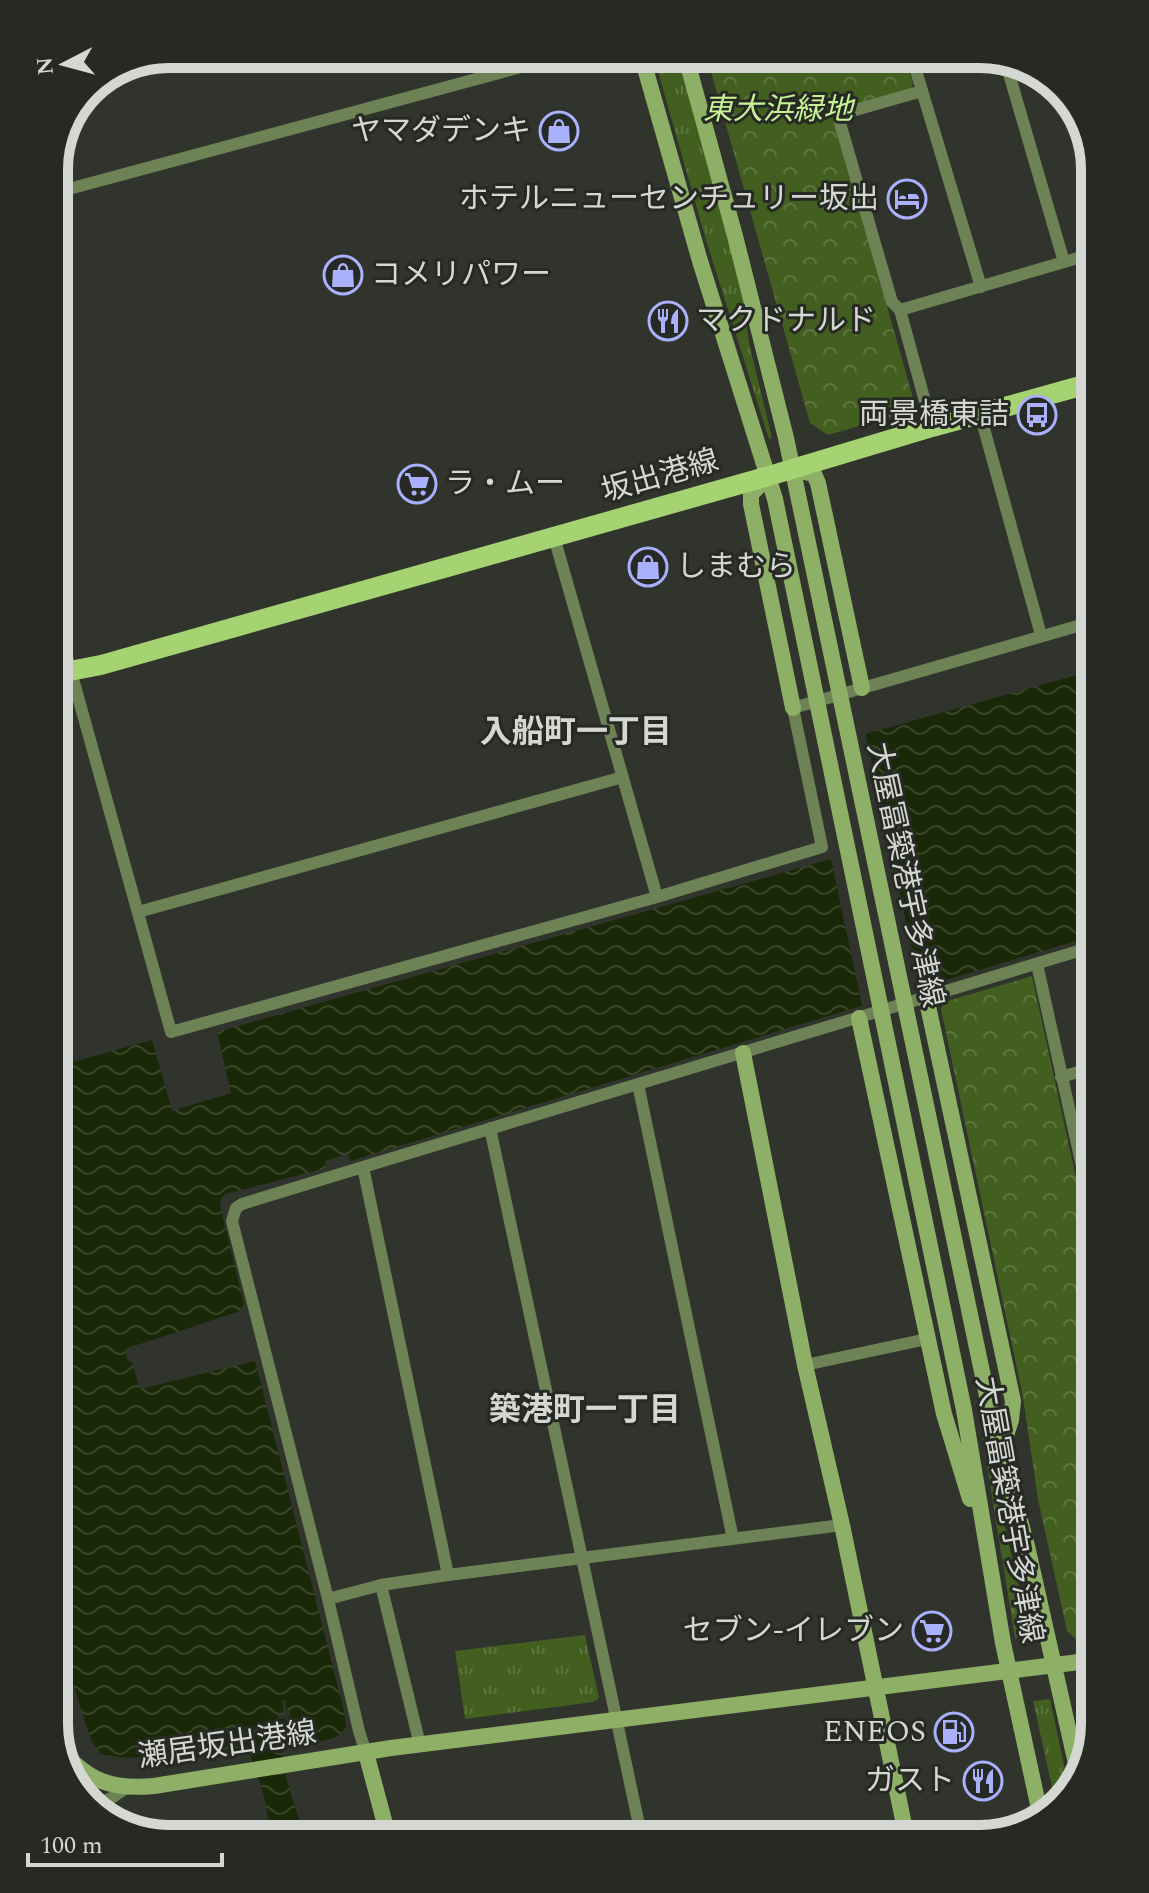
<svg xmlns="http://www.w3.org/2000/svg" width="1149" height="1893" font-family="Spectral,'Noto Sans JP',serif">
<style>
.grass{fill:url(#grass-tufts)}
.park{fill:url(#park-crowns)}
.water{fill:url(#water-waves)}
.pier{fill:#31342d}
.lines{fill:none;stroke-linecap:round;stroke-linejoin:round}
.street{stroke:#6d8356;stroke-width:12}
.secondary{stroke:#8db066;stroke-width:16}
.primary{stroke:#a5d372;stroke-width:20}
.labels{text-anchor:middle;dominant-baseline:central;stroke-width:6;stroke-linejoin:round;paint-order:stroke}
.park-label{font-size:30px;font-style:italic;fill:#c5f295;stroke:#272a24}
.poi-label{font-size:30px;fill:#d4d7d2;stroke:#272a24;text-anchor:end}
.street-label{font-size:30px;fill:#d4d7d2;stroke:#272a24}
.neighbourhood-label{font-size:32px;font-weight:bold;fill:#d4d7d2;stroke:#272a24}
.rim{fill:none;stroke:#d4d7d2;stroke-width:10}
</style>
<defs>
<pattern id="grass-tufts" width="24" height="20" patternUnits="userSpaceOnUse" patternTransform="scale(2)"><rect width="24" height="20" fill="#435f1f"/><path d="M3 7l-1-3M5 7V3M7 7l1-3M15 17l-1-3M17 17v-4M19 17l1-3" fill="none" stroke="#5d753f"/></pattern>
<pattern id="park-crowns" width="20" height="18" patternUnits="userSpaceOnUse" patternTransform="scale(2)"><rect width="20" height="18" fill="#435f1f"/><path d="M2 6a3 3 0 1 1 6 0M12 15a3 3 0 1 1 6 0" fill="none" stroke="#5d753f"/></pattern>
<pattern id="water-waves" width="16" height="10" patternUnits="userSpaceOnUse" patternTransform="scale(2)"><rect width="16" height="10" fill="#192806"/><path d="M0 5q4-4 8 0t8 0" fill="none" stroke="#3a4629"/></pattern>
</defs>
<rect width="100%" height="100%" fill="#31342d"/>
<path class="grass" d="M 653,54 L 678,54 L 729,235 L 744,302 L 749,343 L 772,438 L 769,439 L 706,240 Z
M 979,1416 L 1030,1635 L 1015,1638 Z
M 585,1635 L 599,1698 L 593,1702 L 465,1719 L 455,1651 Z
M 1050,1699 L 1070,1793 L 1056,1805 L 1033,1701 Z"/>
<path class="park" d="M 706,54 L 904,54 L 913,84 L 910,90 L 833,115 L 915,405 L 912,411 L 828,435 L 810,423 Z
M 1032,976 L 1092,1251 L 1095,1251 L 1095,1638 L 1077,1640 L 1067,1631 L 1038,1499 L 1023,1397 L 941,1009 L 944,1002 Z
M 1095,1682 L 1095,1724 L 1088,1746 L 1077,1693 L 1085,1683 Z"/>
<path class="water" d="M 1095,670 L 1095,935 L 350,1161 L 347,1154 L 325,1161 L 326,1168 L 226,1194 L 221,1198 L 220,1206 L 244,1304 L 240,1311 L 125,1349 L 128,1361 L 132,1362 L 140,1389 L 255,1361 L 345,1715 L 346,1727 L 337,1737 L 315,1743 L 292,1746 L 288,1716 L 290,1715 L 290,1710 L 286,1710 L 285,1700 L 282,1700 L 284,1714 L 278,1715 L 278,1719 L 285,1718 L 288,1740 L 285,1740 L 281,1762 L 303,1832 L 375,1830 L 377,1839 L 273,1839 L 261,1784 L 253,1766 L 250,1752 L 248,1750 L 126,1758 L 101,1754 L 91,1740 L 54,1624 L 54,1065 L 55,1067 L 152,1040 L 172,1111 L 231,1093 L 217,1032 L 888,843 L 882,812 L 833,743 Z"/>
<path class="pier" d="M 865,730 L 921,992 L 863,1010 L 830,855 L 884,840 L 880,817 L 849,825 L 831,739 Z"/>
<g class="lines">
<path class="street" d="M 911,54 L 981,287
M 1005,60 L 1064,262
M 922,91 L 845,113 L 840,123 L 892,302 L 900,310 L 932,427
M 54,193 L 569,54
M 900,310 L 1095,253
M 980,414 L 1041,635
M 554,537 L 657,897
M 54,610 L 171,1032 L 657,897 L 822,847 L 793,708 L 1095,621
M 138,912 L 623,777
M 1037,964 L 1095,1225
M 1061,1077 L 1095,1067
M 638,1084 L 733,1539
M 490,1128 L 642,1839
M 363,1167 L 448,1575
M 805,1365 L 927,1339
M 381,1585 L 420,1745
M 328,1599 L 381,1585 L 448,1575 L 842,1525
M 366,1753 L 359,1731 L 328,1599 L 232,1221 L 236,1208 L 242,1204 L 363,1167 L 1095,946
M 93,1805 L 110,1799 L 126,1788"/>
<path class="secondary" d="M 641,54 L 700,261 L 775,499 L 964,1410 L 1003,1643 L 1041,1818
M 685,54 L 735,236 L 786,438 L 989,1405 L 1027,1546 L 1079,1777
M 794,470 L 814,474 L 818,483 L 862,688
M 769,476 L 751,494 L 751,504 L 793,708
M 926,997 L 1013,1401 L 1011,1420 L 1001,1451
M 859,1018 L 944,1414 L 970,1499
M 743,1053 L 805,1365 L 842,1525 L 907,1839
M 60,1749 C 89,1781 111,1790 154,1786 L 391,1748 L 1095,1660
M 366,1753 L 389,1839"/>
<path class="primary" d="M 54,674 L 101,665 L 769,476 L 932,427 L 1095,382"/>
</g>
<defs>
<g id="shop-ring" transform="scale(2)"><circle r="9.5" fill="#272a24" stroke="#a9b0fc" stroke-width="1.5"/><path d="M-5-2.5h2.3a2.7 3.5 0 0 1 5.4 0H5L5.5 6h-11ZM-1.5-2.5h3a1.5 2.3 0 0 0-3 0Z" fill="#a9b0fc"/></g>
<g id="hotel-ring" transform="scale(2)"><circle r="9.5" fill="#272a24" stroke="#a9b0fc" stroke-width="1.5"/><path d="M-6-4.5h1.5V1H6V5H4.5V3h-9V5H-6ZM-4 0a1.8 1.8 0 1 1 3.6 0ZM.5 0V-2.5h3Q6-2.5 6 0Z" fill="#a9b0fc"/></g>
<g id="restaurant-ring" transform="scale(2)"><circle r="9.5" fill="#272a24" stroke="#a9b0fc" stroke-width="1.5"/><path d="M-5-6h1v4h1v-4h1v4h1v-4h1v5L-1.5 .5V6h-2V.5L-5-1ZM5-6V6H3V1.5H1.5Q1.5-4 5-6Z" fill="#a9b0fc"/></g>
<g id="bus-ring" transform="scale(2)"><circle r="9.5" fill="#272a24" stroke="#a9b0fc" stroke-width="1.5"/><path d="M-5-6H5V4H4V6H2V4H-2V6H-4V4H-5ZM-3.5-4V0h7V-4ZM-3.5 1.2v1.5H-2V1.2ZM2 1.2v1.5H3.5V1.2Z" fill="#a9b0fc"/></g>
<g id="supermarket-ring" transform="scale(2)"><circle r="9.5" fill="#272a24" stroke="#a9b0fc" stroke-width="1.5"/><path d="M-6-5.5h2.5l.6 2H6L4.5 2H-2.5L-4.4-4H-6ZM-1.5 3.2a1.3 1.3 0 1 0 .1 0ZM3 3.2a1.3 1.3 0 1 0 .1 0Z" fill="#a9b0fc"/></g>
<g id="fuel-ring" transform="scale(2)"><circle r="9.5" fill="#272a24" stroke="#a9b0fc" stroke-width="1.5"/><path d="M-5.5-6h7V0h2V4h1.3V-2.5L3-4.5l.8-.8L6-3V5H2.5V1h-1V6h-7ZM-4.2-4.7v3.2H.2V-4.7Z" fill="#a9b0fc"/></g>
</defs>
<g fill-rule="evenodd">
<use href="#shop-ring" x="559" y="131"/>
<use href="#hotel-ring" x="907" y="199"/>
<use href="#shop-ring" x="343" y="275"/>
<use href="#restaurant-ring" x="668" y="321"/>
<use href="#bus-ring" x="1037" y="415"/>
<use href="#supermarket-ring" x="417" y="484"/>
<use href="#shop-ring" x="648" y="567"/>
<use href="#supermarket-ring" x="932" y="1631"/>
<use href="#fuel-ring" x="954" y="1732"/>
<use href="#restaurant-ring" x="983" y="1781"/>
</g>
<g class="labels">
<g class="park-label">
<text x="778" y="110">東大浜緑地</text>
</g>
<g class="poi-label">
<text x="531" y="131">ヤマダデンキ</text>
<text x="879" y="199">ホテルニューセンチュリー坂出</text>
<text x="371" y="275" text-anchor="start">コメリパワー</text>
<text x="696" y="321" text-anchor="start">マクドナルド</text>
<text x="1009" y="415">両景橋東詰</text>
<text x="445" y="484" text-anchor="start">ラ・ムー</text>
<text x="676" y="567" text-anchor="start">しまむら</text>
<text x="904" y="1631">セブン-イレブン</text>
<text x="926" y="1732">ENEOS</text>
<text x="955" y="1781">ガスト</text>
</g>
<g class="street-label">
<text transform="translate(660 476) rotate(-16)">坂出港線</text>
<text transform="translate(905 875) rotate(78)">大屋冨築港宇多津線</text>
<text transform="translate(1009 1510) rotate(80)">大屋冨築港宇多津線</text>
<text transform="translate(227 1745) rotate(-8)">瀬居坂出港線</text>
</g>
<g class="neighbourhood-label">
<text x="576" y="732">入船町一丁目</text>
<text x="585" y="1410">築港町一丁目</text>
</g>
</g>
<path d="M0 0H1149V1893H0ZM169 68H980A101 101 0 0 1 1081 169V1724A101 101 0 0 1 980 1825H169A101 101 0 0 1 68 1724V169A101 101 0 0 1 169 68Z" fill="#272a24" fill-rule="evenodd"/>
<path class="rim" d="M169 68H980A101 101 0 0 1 1081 169V1724A101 101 0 0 1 980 1825H169A101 101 0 0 1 68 1724V169A101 101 0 0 1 169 68Z"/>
<g transform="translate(64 64) rotate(264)" stroke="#272a24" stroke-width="6" paint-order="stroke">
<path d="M0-6L14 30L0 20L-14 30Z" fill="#d4d7d2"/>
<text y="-12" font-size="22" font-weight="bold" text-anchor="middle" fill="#d4d7d2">N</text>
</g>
<path d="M28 1853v12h194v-12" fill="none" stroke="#d4d7d2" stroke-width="4"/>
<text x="40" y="1853" font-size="24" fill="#d4d7d2" stroke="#272a24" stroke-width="6" paint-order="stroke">100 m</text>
</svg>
